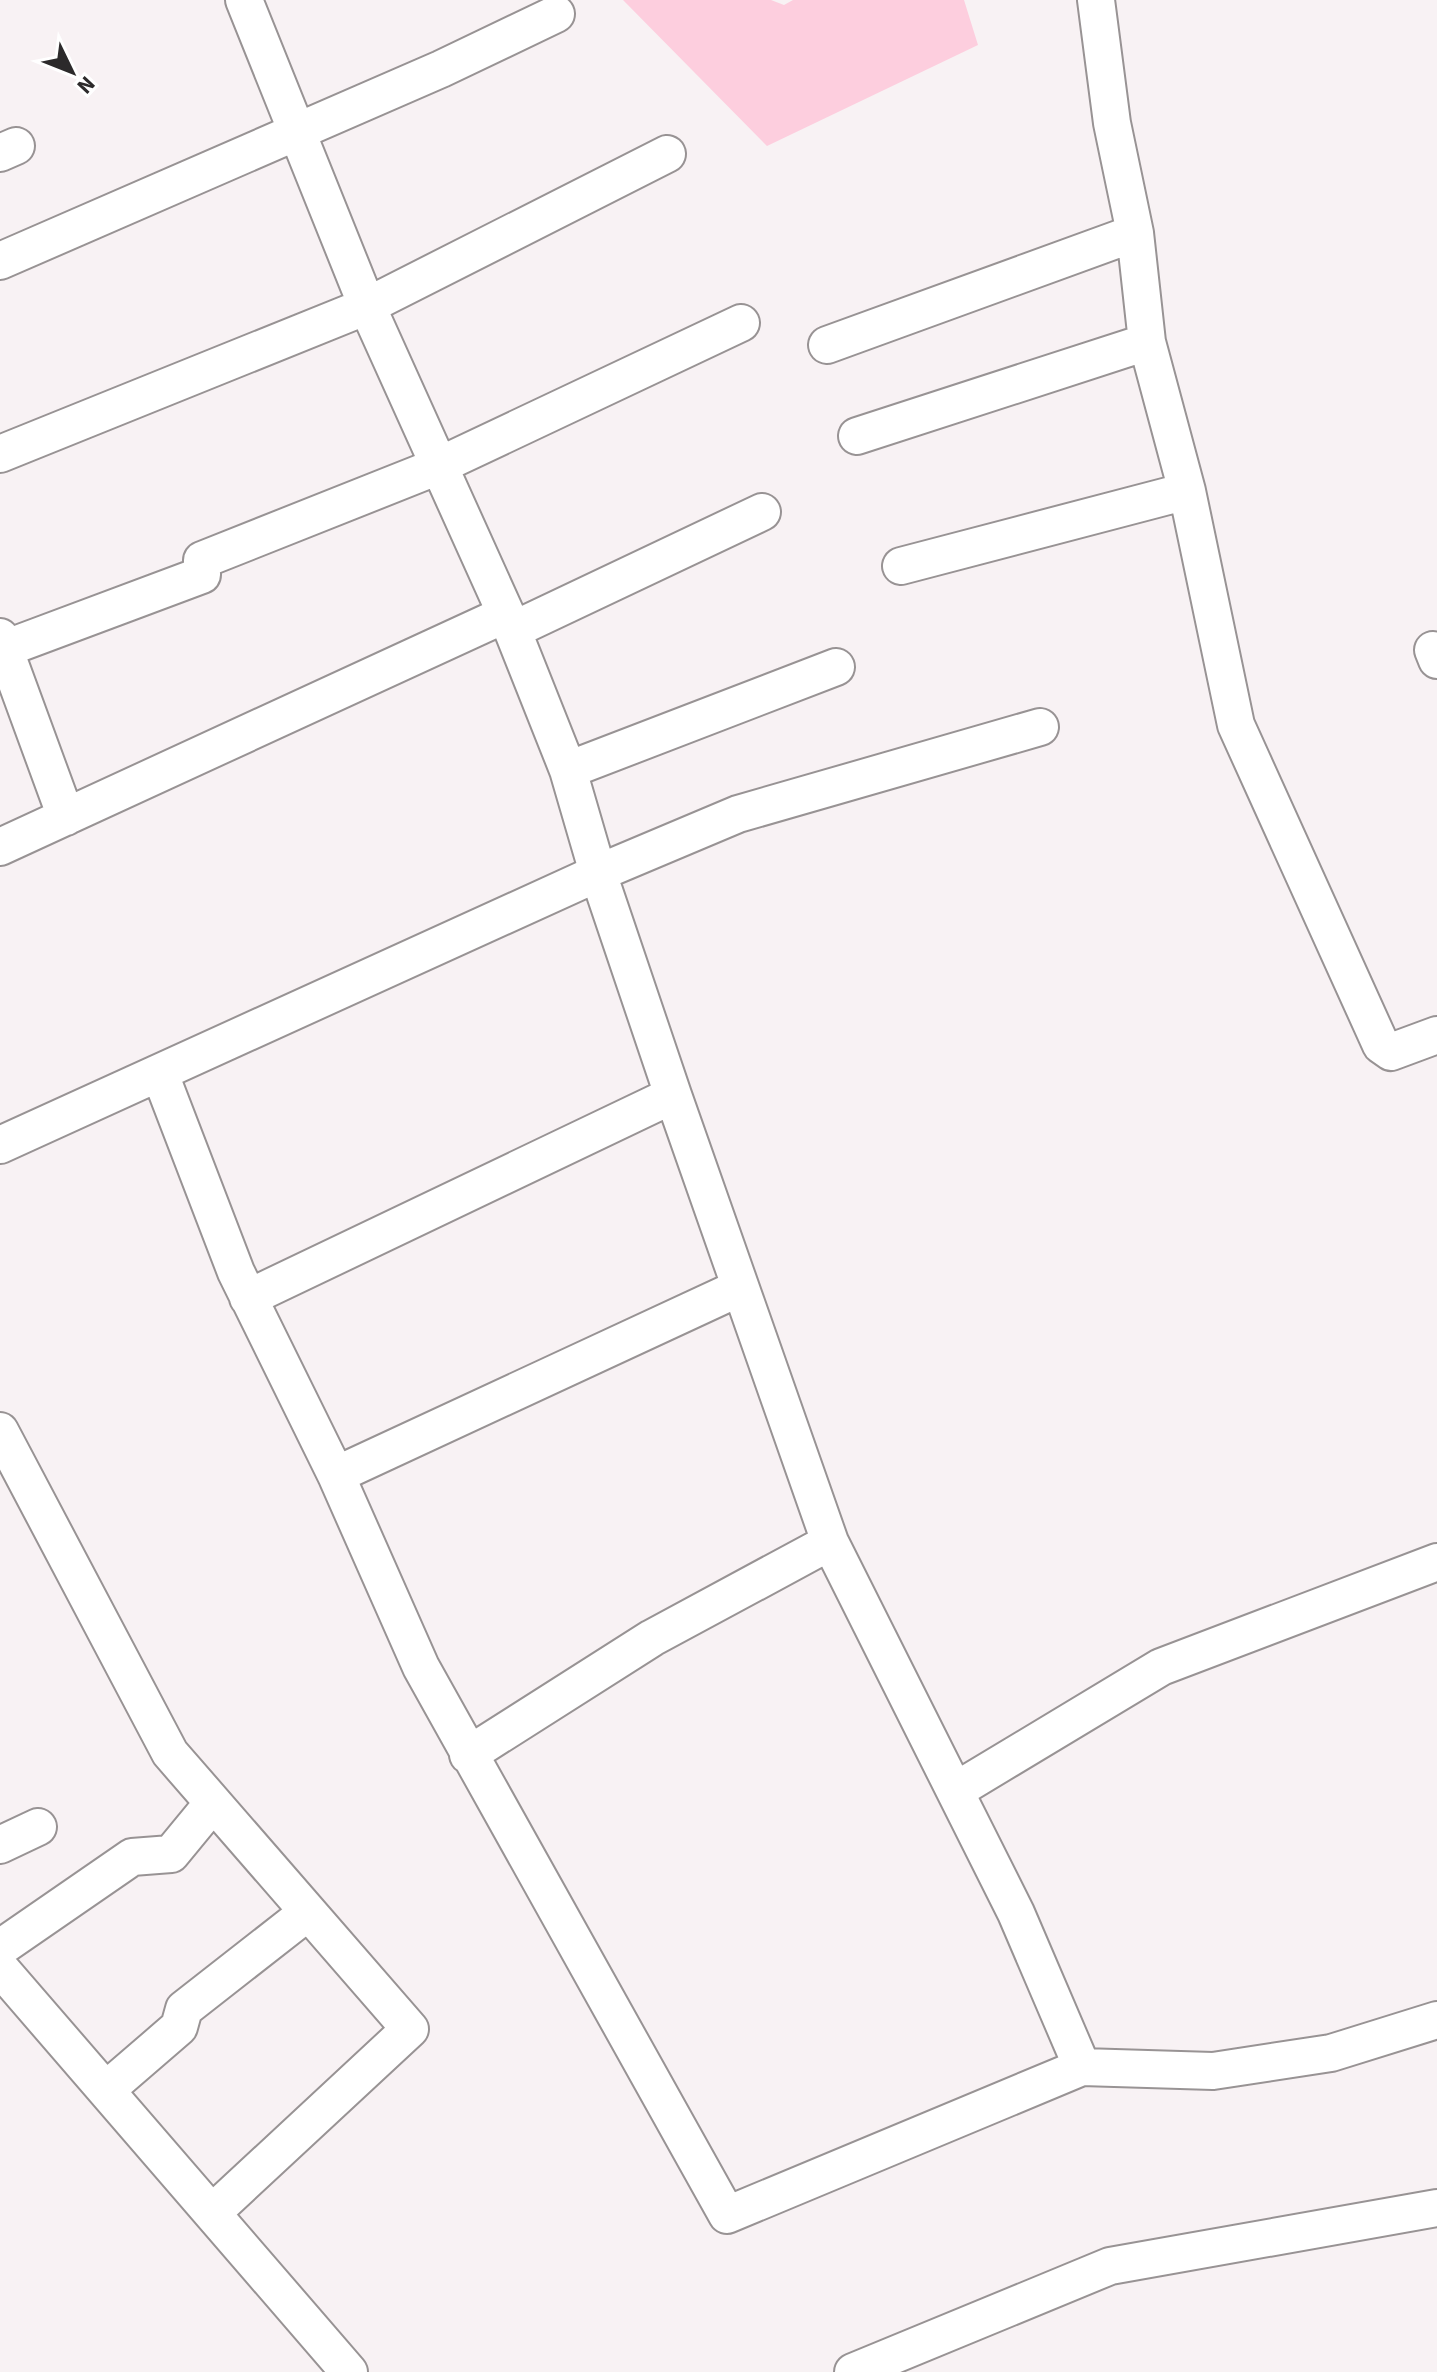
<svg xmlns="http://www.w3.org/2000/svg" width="1437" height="2372" font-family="'Source Sans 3',sans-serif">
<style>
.green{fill:#fdcede}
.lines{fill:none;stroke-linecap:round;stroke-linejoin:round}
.minor-casing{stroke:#989394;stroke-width:40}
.minor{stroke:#fff;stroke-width:36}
</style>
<rect width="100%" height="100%" fill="#f8f2f4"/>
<path class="green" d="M 623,0 L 771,0 L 784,5 L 793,0 L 964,0 L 978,45 L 767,146 Z"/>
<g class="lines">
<g class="minor-casing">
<path id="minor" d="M 244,0 L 367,306 L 506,614 L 568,770 L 598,873 L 673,1095 L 830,1542 L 1016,1913 L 1082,2067
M 1096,0 L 1112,123 L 1135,233 L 1147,342 L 1187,491 L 1236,725 L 1381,1045 L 1391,1052 L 1437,1035
M 0,153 L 16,146
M 0,261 L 441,69 L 556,14
M 827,345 L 1135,233
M 857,436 L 1147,342
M 0,454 L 367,306 L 667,154
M 901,566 L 1187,491
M 513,630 L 762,512
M 0,637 L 66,817
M 4,649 L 202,575 L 202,560 L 436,467 L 741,323
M 1433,650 L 1437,660
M 568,770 L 836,667
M 0,847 L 506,614
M 160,1074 L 236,1272 L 336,1475 L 421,1667 L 727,2215 L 1082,2067 L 1213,2071 L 1331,2053 L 1437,2020
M 0,1145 L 598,873 L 738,814 L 1040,727
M 248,1298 L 673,1095
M 0,1431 L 170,1753 L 410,2029 L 212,2213
M 336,1475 L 739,1288
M 468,1755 L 652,1638 L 830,1542
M 955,1791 L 1161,1667 L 1437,1562
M 0,1845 L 38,1827
M 0,1948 L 132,1857 L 171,1854 L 213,1803
M 0,1968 L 349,2372
M 106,2090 L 179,2027 L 184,2009 L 308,1912
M 853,2372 L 1110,2266 L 1437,2208"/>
</g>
<use href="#minor" class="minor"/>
</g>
<g transform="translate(72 72) rotate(133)" stroke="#ffffff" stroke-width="6" paint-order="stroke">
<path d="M0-6L14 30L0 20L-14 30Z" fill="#2c2a2b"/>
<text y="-12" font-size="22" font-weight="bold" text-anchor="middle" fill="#2c2a2b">N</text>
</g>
</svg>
